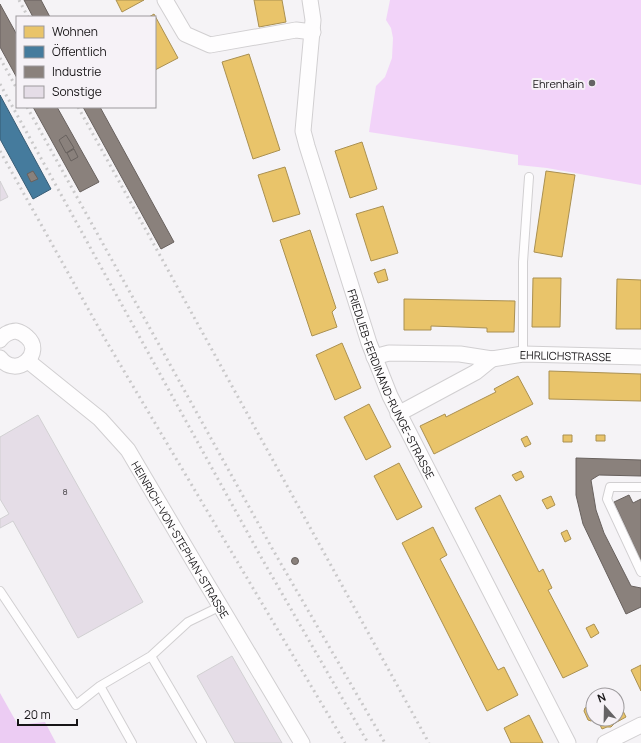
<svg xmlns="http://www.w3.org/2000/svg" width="641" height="743" font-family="Manrope,sans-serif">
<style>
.green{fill:#f2d3f9}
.forest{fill:#ecccf3}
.homes{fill:#e9c46a;stroke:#aa9051}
.public{fill:#457b9d;stroke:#375c75}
.industry{fill:#8a817c;stroke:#68615e}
.building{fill:#e5dde7;stroke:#d1d0d2}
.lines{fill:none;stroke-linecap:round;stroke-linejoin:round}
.service-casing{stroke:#d1cfd1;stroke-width:10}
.minor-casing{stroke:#d1cfd1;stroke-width:17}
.service{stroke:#fefdfe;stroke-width:8}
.minor{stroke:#fefdfe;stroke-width:15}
.rail{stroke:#cac9ca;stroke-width:3;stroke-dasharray:2 4;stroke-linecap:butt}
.poi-dot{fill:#656365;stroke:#f6f2f7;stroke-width:1.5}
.labels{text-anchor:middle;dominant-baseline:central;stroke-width:4;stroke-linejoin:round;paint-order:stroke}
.number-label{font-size:9px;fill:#4d494d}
.poi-label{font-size:11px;fill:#171517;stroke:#f6f2f7;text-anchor:end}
.street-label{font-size:11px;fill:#171517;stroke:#f6f2f7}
</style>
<rect width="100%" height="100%" fill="#f5f3f6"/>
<path class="green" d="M 390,0 L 641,0 L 641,185 L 547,168 L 518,165 L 518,155 L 369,132 L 376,86 L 385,77 L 392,58 L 393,38 L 391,28 L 386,20 Z"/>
<path class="forest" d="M 0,693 L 18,725 L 45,722 L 56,743 L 0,743 Z"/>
<path class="homes" d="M 116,0 L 144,0 L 122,12 Z
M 254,0 L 282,0 L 286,22 L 259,27 Z
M 154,14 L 178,58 L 155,70 L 155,17 L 149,17 Z
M 249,54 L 280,150 L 253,159 L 222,62 Z
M 362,142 L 377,189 L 350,198 L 335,151 Z
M 285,167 L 300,214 L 273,222 L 258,175 Z
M 546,171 L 575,175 L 562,257 L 534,252 Z
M 383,206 L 398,253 L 371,261 L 356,214 Z
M 310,230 L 336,308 L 332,312 L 337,327 L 312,336 L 280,240 Z
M 385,269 L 388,280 L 378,283 L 374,273 Z
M 533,278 L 561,278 L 560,327 L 532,327 Z
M 617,279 L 641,280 L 641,329 L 616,329 Z
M 404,299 L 515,301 L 514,332 L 487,332 L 487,328 L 431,326 L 431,330 L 404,330 Z
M 342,343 L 361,388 L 335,400 L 316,355 Z
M 549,371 L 641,374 L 641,401 L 549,399 Z
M 518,376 L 533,404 L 434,454 L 420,426 L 445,414 L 446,417 L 496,392 L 494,389 Z
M 369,404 L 391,447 L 366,460 L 344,417 Z
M 563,435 L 572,435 L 572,442 L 563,442 Z
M 596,435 L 605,435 L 605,441 L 596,441 Z
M 527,436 L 531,444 L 525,447 L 521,439 Z
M 399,463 L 422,507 L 397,520 L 374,476 Z
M 521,471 L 524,477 L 516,481 L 512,475 Z
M 500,495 L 539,572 L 543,569 L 552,588 L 548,590 L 588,666 L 563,678 L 475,508 Z
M 551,496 L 555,505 L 547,509 L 542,500 Z
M 433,527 L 447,555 L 440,559 L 498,670 L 504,667 L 518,695 L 487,711 L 402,543 Z
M 567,530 L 571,539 L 565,542 L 561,533 Z
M 594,624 L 599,633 L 591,638 L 586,628 Z
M 641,665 L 641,691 L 631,670 Z
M 617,699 L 626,717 L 615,723 L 611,727 L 607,727 L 602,729 L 597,719 L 617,719 Z
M 593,704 L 593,719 L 595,719 L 591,721 L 588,720 L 584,711 L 585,708 Z
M 529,715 L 543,743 L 511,743 L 504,728 Z"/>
<path class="public" d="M 0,95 L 51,189 L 33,199 L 0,139 Z"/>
<path class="industry" d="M 24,0 L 41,0 L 50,17 L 33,17 Z
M 0,4 L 17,35 L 17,78 L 0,47 Z
M 33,107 L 57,107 L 99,182 L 80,192 Z
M 83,107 L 100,107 L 174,242 L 161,249 Z
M 66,135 L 74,148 L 66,153 L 59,140 Z
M 74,149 L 78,157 L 71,161 L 67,153 Z
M 33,171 L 38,179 L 31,182 L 27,174 Z
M 576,458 L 641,460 L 641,476 L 599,475 L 591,480 L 596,510 L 604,533 L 631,586 L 641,588 L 641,607 L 626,614 L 583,524 L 576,495 Z
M 629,495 L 633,503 L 641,499 L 641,561 L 614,502 Z
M291.5 561a3.5 3.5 0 1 1 7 0a3.5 3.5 0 1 1-7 0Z"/>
<path class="building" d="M 0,181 L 8,197 L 0,201 Z
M 38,415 L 143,602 L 78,638 L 13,521 L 0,528 L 0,519 L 9,514 L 0,499 L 0,437 Z
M 232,656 L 282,743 L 235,743 L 197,676 Z"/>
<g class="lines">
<g class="service-casing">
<path id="service" d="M 523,354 L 523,262 L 529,177
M 641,487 L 610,487 L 607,499 L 641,572
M 0,591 L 76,705 L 100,686 L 151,656 L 188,622 L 221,606
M 151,656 L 202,743
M 100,686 L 132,743"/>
</g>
<g class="minor-casing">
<g id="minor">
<path d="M 165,0 L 185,34 L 210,45 L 296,30 L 313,32"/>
<path id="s1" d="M 310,0 L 313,20 L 303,131 L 307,146 L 369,343 L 390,396 L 568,743"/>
<path d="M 0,340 C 3,335 10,331 16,331 C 20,332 24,334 27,337 C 45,352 17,380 0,358"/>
<path id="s2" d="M 374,357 L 389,353 L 460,354 L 492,359 L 523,354 L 641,357"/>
<path id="s3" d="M 28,361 L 100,419 L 128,450 L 204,579 L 302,743"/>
<path d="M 398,414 L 476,372 L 492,359"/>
<path d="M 605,743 L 641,725"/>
</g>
</g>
<use href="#service" class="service"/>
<use href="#minor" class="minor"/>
<path class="rail" d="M 19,0 L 28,17
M 0,58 L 17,89
M 0,84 L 261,557 L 368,743
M 27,107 L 273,550 L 385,743
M 78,107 L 429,743
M 0,151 L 105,339 L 345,743"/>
</g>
<circle class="poi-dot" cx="592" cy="83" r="4"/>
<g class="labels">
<g class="number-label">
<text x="65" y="491">8</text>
</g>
<g class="poi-label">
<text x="584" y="83">Ehrenhain</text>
</g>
<g class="street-label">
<text stroke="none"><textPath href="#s2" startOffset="193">EHRLICHSTRASSE</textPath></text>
<text stroke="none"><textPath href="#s1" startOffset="400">FRIEDLIEB-FERDINAND-RUNGE-STRASSE</textPath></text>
<text stroke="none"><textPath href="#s3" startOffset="238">HEINRICH-VON-STEPHAN-STRASSE</textPath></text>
</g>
</g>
<rect x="16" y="16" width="140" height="92" fill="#f6f2f7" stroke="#9d9a9d"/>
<rect x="24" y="26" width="20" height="12" fill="#e9c46a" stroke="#9d9a9d"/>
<text x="52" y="36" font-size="12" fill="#171517">Wohnen</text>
<rect x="24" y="46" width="20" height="12" fill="#457b9d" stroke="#9d9a9d"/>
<text x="52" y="56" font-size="12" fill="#171517">Öffentlich</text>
<rect x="24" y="66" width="20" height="12" fill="#8a817c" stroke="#9d9a9d"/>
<text x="52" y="76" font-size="12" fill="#171517">Industrie</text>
<rect x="24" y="86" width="20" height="12" fill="#e5dde7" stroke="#9d9a9d"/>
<text x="52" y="96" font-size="12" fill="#171517">Sonstige</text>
<g transform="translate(605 707) rotate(340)"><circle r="19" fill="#f6f2f7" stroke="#9d9a9d"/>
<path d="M0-3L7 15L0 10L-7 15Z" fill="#656365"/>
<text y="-6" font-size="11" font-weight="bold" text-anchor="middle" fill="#171517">N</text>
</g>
<path d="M18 719v6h59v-6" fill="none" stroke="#171517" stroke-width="2"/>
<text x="24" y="719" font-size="12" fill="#171517" stroke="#f6f2f7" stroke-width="3" paint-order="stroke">20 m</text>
</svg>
